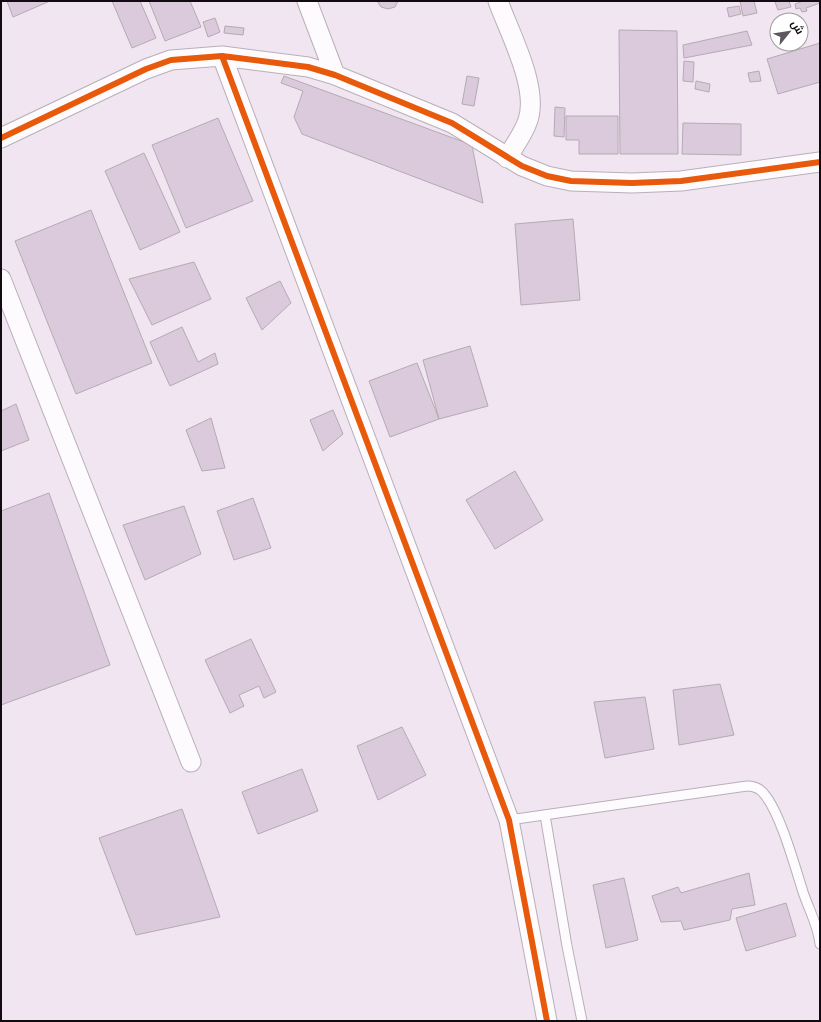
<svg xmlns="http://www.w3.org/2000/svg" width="821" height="1022" font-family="'Zilla Slab',Cairo,serif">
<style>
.building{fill:#dbcadb;stroke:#b4abb3}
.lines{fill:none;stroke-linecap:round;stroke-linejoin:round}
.lane-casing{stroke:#b8b0b8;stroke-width:11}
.street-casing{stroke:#b8b0b8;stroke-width:21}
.lane{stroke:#fdfbfd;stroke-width:9}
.street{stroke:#fdfbfd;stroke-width:19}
.cycleway-casing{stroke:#fff;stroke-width:8}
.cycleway{stroke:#e8590c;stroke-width:6}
</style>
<rect width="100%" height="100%" fill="#f0e5f0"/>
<path class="building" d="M 7,1 L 50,1 L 13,17 Z
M 112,1 L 140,1 L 156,38 L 132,48 Z
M 149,1 L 190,1 L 201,27 L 165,41 Z
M 377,1 L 398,1 L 395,7 L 388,9 L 381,7 Z
M 740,1 L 754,1 L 757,13 L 743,16 Z
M 780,1 L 789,1 L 791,7 L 778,10 L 775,2 Z
M 803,1 L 820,1 L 820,3 L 806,8 L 807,11 L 802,12 L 800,8 L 796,9 L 795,4 Z
M 739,6 L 741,14 L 729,17 L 727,8 Z
M 215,18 L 220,32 L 208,37 L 203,22 Z
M 225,26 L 244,28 L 243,35 L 224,33 Z
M 619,30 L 677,31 L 678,154 L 620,154 Z
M 747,31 L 752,45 L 684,58 L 683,45 Z
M 820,43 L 820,82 L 778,94 L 767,59 Z
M 684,61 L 694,62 L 693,82 L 683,81 Z
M 759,71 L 761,81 L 750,82 L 748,73 Z
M 284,76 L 472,145 L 483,203 L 302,134 L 294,117 L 303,91 L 281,83 Z
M 467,76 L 479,78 L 474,106 L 462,104 Z
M 696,81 L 710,84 L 709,92 L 695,89 Z
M 555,107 L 565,108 L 564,137 L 554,136 Z
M 566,116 L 618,116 L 618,154 L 579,154 L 579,140 L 566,140 Z
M 218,118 L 253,201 L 186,228 L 152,145 Z
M 683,123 L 741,124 L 741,155 L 682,154 Z
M 144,153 L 180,232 L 140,250 L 105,171 Z
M 91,210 L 152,363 L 76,394 L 15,241 Z
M 573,219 L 580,300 L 521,305 L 515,224 Z
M 194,262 L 211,299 L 152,325 L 129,279 Z
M 280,281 L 291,303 L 262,330 L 246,298 Z
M 182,327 L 198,362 L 215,353 L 218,364 L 170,386 L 150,342 Z
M 470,346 L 488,406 L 439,419 L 423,360 Z
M 417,363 L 439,419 L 390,437 L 369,381 Z
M 16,404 L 29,440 L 1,451 L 1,411 Z
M 333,410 L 343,434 L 323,451 L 310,420 Z
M 211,418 L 225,468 L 202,471 L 186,430 Z
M 515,471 L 543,520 L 495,549 L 466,500 Z
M 49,493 L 110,665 L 1,705 L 1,511 Z
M 253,498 L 271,548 L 234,560 L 217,511 Z
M 184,506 L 201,554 L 145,580 L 123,525 Z
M 251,639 L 276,692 L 264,698 L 259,686 L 239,695 L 244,706 L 230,713 L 205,660 Z
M 720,684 L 734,735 L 679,745 L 673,690 Z
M 645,697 L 654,749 L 605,758 L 594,702 Z
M 402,727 L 426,775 L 378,800 L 357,746 Z
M 302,769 L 318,811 L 258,834 L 242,792 Z
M 182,809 L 220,917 L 136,935 L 99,838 Z
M 749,873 L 755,905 L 732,909 L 730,920 L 684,930 L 681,921 L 661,922 L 652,896 L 678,887 L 681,893 Z
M 624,878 L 638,940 L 606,948 L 593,885 Z
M 786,903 L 796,936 L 746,951 L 736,918 Z"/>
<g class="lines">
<g class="lane-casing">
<path id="lane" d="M 545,815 L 567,946 L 582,1021
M 509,820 L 747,786 C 754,786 761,789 765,795 C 781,815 795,867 803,892 C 809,910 818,925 820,944"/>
</g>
<g class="street-casing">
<path id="street" d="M 307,1 L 335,75
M 498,1 C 509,32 539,87 528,120 C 524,133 514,146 507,158
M 222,56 L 509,820 L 547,1021
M 1,138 L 146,69 L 171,60 L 222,56 L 308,67 L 335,75 L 452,123 L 522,166 L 547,176 L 571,181 L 632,183 L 681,181 L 820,162
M 1,279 L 191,762"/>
</g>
<use href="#lane" class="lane"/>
<use href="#street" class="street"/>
<g class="cycleway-casing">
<path id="cycleway" d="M 222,56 L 509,820 L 547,1021
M 1,138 L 146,69 L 171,60 L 222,56 L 308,67 L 335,75 L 452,123 L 522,166 L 547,176 L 571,181 L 632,183 L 681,181 L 820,162"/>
</g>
<use href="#cycleway" class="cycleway"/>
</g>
<rect width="821" height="1022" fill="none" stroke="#110a11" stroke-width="4"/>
<g transform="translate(789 32) rotate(60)"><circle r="19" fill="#ffffff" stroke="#a09da0"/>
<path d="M0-3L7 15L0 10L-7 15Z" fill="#5f575f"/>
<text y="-6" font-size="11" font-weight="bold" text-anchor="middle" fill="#110a11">ش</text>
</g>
</svg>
